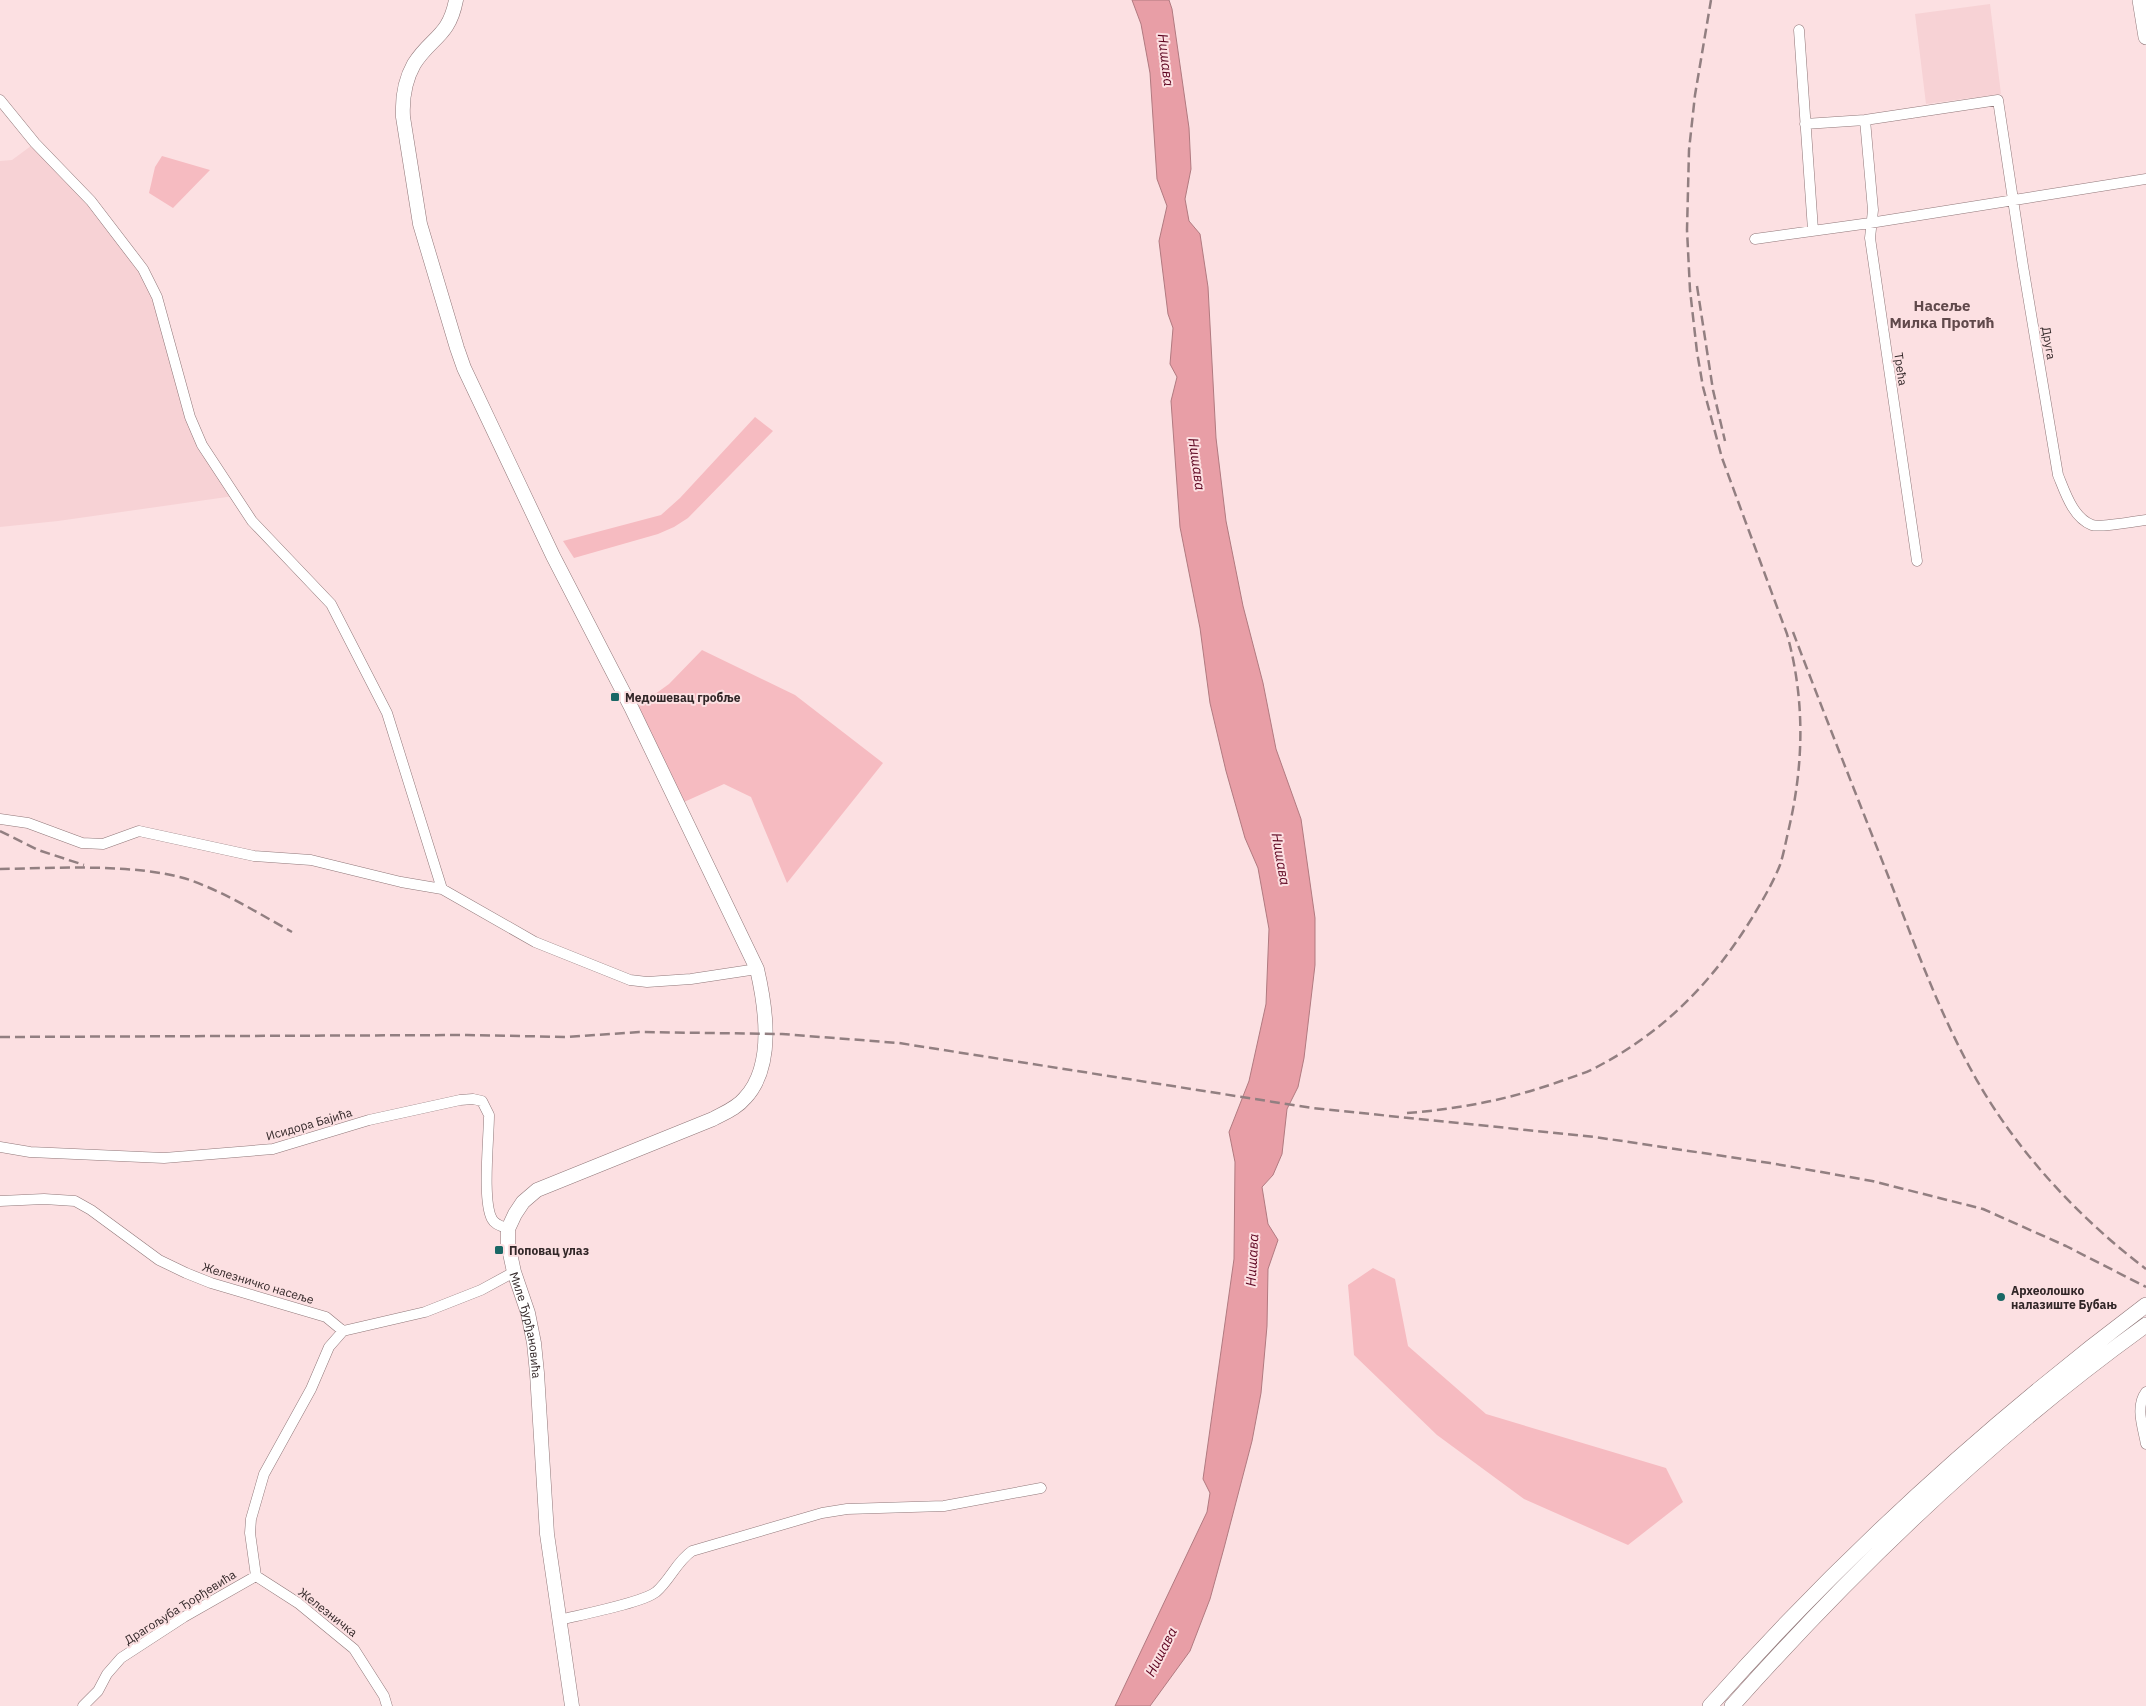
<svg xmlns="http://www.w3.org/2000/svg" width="2146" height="1706" font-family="'IBM Plex Sans',sans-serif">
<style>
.built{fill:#f7d2d5}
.green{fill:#f6bbc1}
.water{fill:#e89ea6;stroke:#b17a80}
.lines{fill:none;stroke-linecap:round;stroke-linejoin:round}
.minor-casing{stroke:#907779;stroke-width:11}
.tertiary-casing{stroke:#907779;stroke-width:15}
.secondary-casing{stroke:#907779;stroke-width:16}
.minor{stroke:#fff;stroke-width:10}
.tertiary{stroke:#fff;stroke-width:14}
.secondary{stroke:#fff;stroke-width:15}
.rail{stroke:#927f81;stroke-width:2.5;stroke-dasharray:10 5;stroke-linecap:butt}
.poi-dot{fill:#1a6765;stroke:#fce0e2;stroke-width:2}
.labels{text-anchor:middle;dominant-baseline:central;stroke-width:4;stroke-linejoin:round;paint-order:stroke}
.street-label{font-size:12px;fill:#322728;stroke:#fce0e2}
.poi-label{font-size:12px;font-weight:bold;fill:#322728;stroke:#fce0e2;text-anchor:start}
.water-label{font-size:14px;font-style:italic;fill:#5d031f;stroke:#fce0e2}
.quarter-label{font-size:15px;font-weight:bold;fill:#60494b;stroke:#fce0e2}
</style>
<rect width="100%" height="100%" fill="#fce0e2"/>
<path class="built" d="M 1990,4 L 2001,94 L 1926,104 L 1915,14 Z
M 35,143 L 143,269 L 190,417 L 234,496 L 58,521 L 0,527 L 0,161 L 12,160 Z"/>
<path class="green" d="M 162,156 L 210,170 L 173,208 L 149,193 L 155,167 Z
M 755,417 L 773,431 L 688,518 L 674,527 L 658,534 L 574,558 L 563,541 L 661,515 L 680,498 Z
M 702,650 L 795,695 L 883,763 L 787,883 L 751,797 L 724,784 L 684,802 L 637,707 L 669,684 Z
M 1373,1268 L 1395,1279 L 1408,1346 L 1486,1414 L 1666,1468 L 1683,1502 L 1628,1545 L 1524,1499 L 1437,1435 L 1354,1355 L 1348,1285 Z"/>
<path class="water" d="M 1132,0 L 1169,0 L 1172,9 L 1189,128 L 1191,169 L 1185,199 L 1189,221 L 1200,234 L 1208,287 L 1216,438 L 1226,521 L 1243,606 L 1263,683 L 1276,749 L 1301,819 L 1315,918 L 1315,965 L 1304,1058 L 1298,1087 L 1287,1109 L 1282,1154 L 1273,1175 L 1262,1187 L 1268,1224 L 1278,1240 L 1268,1269 L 1267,1326 L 1261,1393 L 1252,1441 L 1224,1548 L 1210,1599 L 1190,1651 L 1150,1706 L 1115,1706 L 1207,1512 L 1210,1493 L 1203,1479 L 1234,1259 L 1235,1162 L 1229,1132 L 1249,1081 L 1266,1004 L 1269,929 L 1258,868 L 1245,838 L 1226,771 L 1210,703 L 1200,628 L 1180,527 L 1171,401 L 1177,377 L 1170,364 L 1173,328 L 1168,314 L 1159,241 L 1167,206 L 1157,179 L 1150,73 L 1141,24 Z"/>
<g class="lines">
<g class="minor-casing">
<path id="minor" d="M 1799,30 L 1813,230
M 0,100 L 35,143 L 91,201 L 143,269 L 157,297 L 190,417 L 202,445 L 252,521 L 331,604 L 387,713 L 442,889
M 1865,120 L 1873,210 L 1870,238 L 1917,561
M 1805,124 L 1865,120 L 1998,100 L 2023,266 L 2058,475 C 2065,492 2073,518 2092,525 C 2100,528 2135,521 2146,520
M 1755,239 L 1870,223 L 2146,179
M 0,819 L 28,823 L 82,843 L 103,844 L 139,831 L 254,856 L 311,860 L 401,882 L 442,889 L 535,942 L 630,980 L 647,982 L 691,979 L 757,969
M 0,1147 L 30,1152 L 164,1158 L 273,1149 L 369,1120 L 460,1100 L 473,1099 L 482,1101 L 489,1115 C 489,1138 482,1201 492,1219 C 495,1225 502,1226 508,1229
M 0,1201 L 44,1199 L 75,1201 L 91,1210 L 159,1260 L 186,1273 L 211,1283 L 326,1317 L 343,1331 L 425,1312 L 481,1290 L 514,1272
M 2146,1392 C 2135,1407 2143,1427 2146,1444
M 256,1576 L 298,1603 L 354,1649 L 384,1696 L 387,1706
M 559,1620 C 579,1615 642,1603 656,1592 C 670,1580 677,1561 692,1551 L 822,1513 L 847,1509 L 944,1506 L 1041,1488
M 83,1706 L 98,1691 L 107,1674 L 121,1658 L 184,1617 L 256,1576 L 250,1533 L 251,1519 L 264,1474 L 311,1389 L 329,1347 L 343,1331"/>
</g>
<g class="tertiary-casing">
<g id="tertiary">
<path id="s1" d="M 456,0 C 449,37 431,37 414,64 C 405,80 402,99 403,117 L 420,224 L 457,348 L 464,368 L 553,556 L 631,707 L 757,969 C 766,1008 775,1066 745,1098 C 737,1108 724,1113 713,1119 L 537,1190 L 523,1202 L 515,1214 L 508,1229 L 508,1244 L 514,1272 L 528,1313 L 534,1343 L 537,1373 L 547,1534 L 572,1706"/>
</g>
</g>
<g class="secondary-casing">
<path id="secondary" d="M 2140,0 L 2146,37
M 1710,1706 C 1841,1558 1988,1424 2146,1305
M 1732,1706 C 1855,1568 1996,1433 2146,1325"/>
</g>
<use href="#minor" class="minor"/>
<use href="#tertiary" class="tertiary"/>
<use href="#secondary" class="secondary"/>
<path class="rail" d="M 1697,286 L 1713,390 L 1725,441
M 1793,632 C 1823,711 1854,789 1885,868 C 1911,934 1935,1003 1969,1066 C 2011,1145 2075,1215 2146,1269
M 0,831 L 38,850 L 84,865
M 0,869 C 55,868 138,863 190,880 C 226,893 258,913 292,932
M 0,1037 L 467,1035 L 566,1037 L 639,1032 L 782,1034 L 899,1043 L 1312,1108 L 1595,1137 L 1770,1163 L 1872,1181 L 1983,1209 L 2066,1246 L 2146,1287
M 1407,1113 C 1460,1109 1511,1099 1561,1081 C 1572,1077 1583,1074 1593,1069 C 1663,1033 1711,984 1752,918 C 1762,901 1773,883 1780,865 C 1784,853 1786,840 1789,828 C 1804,763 1805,699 1787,634 L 1722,458 L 1703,387 L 1697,352 L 1690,290 L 1687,230 L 1689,150 L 1695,95 L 1711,0"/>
</g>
<g class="poi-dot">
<rect x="610" y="692" width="10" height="10" rx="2.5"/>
<rect x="494" y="1245" width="10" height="10" rx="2.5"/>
<circle cx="2001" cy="1297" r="5"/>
</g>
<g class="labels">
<g class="street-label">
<text transform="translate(2049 343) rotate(80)">Друга</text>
<text transform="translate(1901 369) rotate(82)">Трећа</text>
<text transform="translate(309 1124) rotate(-16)">Исидора Бајића</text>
<text transform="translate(258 1283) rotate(17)">Железничко насеље</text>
<text stroke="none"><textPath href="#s1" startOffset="1571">Миле Ђурђановића</textPath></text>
<text transform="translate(180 1607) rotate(-32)">Драгољуба Ђорђевића</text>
<text transform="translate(328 1612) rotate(38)">Железничка</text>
</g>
<g class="poi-label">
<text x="625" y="697">Медошевац гробље</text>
<text x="509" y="1250">Поповац улаз</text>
<text x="2011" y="1290">Археолошко<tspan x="2011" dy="14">налазиште Бубањ</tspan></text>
</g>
<g class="water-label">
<text transform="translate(1166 60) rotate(83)">Нишава</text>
<text transform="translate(1197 464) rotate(82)">Нишава</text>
<text transform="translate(1281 859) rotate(80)">Нишава</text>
<text transform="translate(1252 1260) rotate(-87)">Нишава</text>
<text transform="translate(1161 1652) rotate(-63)">Нишава</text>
</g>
<g class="quarter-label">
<text x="1942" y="305">Насеље<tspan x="1942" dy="17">Милка Протић</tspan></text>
</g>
</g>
</svg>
